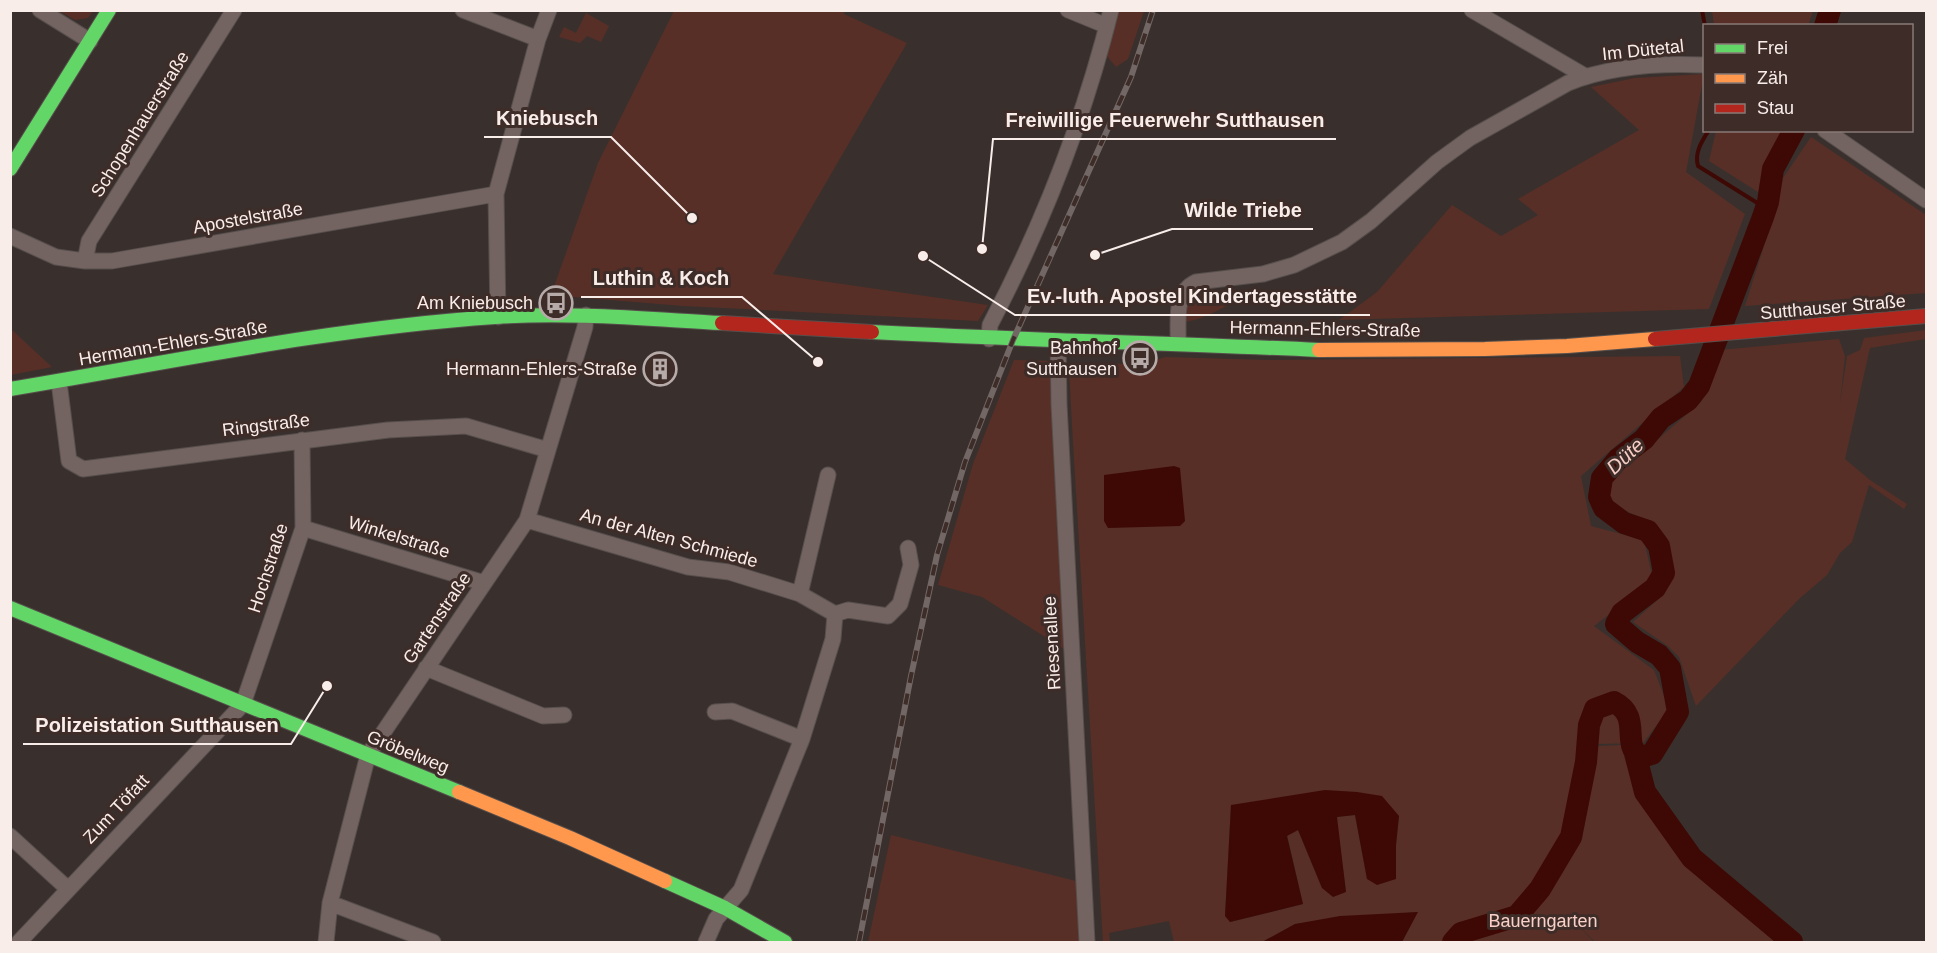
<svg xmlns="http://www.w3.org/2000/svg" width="1937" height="953" font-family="Arial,sans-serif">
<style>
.green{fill:#572f27;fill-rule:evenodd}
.water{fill:#3e0904}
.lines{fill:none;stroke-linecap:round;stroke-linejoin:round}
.stream{stroke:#3e0904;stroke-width:4}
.river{stroke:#3e0904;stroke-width:22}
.street-casing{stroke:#574f4c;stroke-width:17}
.fast-casing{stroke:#574f4c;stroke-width:16}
.slow-casing{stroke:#574f4c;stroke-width:16}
.jam-casing{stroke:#574f4c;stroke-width:16}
.street{stroke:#746461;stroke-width:15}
.fast{stroke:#63d668;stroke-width:14}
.slow{stroke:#ff974d;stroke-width:14}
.jam{stroke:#b3261e;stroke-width:14}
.rail-casing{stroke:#726764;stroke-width:6}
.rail{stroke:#3e2c28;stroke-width:4;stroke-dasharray:11;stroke-linecap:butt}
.labels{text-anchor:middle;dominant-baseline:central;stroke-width:6;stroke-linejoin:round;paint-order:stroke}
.street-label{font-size:18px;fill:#f9edea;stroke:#3e2c28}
.poi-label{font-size:18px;fill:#f9edea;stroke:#3e2c28;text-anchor:end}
.park-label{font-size:18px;fill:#f9d1c8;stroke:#3e2c28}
.water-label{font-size:20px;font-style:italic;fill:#f7cfc6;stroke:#3e2c28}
.leader{fill:none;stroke:#f9edea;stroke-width:2}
.callout-dot{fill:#f9edea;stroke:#3e2c28;stroke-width:2}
.callout-label{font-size:20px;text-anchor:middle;font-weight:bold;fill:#f9edea;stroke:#3e2c28;stroke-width:6;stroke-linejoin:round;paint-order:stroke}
</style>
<rect width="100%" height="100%" fill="#39302d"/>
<path class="green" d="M 845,10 L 844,14 L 907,43 L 773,274 L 988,305 L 978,321 L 683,306 L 551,295 L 598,163 L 674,11 Z
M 59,11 L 93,11 L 88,18 L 75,20 Z
M 1118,11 L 1144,11 L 1128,59 L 1116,67 L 1106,55 Z
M 1712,11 L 1712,10 L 1813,11 L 1808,26 L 1714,25 Z
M 586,13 L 609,26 L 601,42 L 587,36 L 580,43 L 559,37 L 564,27 L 576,33 Z
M 1704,74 L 1686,172 L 1745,214 L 1709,309 L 1339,320 L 1377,292 L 1452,205 L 1501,236 L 1538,215 L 1518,199 L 1639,130 L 1591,87 L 1635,78 Z
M 1716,131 L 1782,131 L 1764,167 L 1758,192 L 1709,161 Z
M 1811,137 L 1926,215 L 1926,293 L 1745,306 L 1775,211 L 1783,178 Z
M 1203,287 L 1204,297 L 1247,295 L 1246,299 C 1223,304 1210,319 1184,322 L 1187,295 Z
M 11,329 L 52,367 L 11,375 Z
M 1926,330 L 1926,339 L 1870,348 L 1845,459 L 1870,480 L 1907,504 L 1904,509 L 1869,485 L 1852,542 L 1840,553 L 1827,575 L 1799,599 L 1696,706 L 1679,657 L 1668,646 L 1633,622 L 1664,594 L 1672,578 L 1668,543 L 1655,524 L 1617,507 L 1608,494 L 1612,479 L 1701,402 L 1715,368 L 1719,350 L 1839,339 L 1845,356 L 1840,403 L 1847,356 L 1860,350 L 1864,338 Z
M 1680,356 L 1684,387 L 1581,476 L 1591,526 L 1644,540 L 1653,580 L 1594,626 L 1654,670 L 1669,709 L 1643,743 L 1597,744 L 1575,817 L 1538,883 L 1515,912 L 1460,931 L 1450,942 L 1402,942 L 1417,912 L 1295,924 L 1262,942 L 1174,942 L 1169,921 L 1109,933 L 1110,942 L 1103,942 L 1072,425 L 1069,369 L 1073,363 L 1145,364 L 1165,357 L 1268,360 ZM 1231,805 L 1399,816 L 1396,845 L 1367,879 L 1355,815 L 1336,817 L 1346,891 L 1322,888 L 1298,830 L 1287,835 L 1303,904 L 1230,922 L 1225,916 Z
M 1014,360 L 1050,361 L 1051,402 L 1064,649 L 982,597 L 938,585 L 973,464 Z
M 1621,745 L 1636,798 L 1685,865 L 1777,942 L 1595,942 L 1572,919 L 1594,942 L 1458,942 L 1463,936 L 1519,918 L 1542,891 L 1546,894 L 1582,839 L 1598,746 Z
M 891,835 L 1076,881 L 1079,942 L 868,942 Z"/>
<path class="water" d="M 1174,466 L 1180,468 L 1185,521 L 1180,526 L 1108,528 L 1104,521 L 1104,475 Z
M 1325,790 L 1357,792 L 1382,796 L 1399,816 L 1396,845 L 1396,879 L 1377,885 L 1367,879 L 1355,815 L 1337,817 L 1346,892 L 1333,897 L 1322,888 L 1298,830 L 1287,836 L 1303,904 L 1230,922 L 1225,916 L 1231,805 Z
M 1418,912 L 1402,942 L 1262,942 L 1295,924 L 1340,916 Z"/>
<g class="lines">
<path class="stream" d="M 1702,10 L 1705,26
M 1709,130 C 1702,141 1694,153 1698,166 L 1759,204 L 1763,217"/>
<path class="river" d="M 1825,26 L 1830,10
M 1635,753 L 1645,792 L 1692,858 L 1792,942
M 1453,942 L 1461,933 L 1517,916 L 1540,889 L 1571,837 L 1586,762 L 1589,725 L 1595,709 L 1614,702 C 1643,717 1620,745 1641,757 L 1652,754 L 1678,712 L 1670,668 L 1659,655 L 1637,642 L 1616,624 L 1622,613 L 1655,588 L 1664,573 L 1659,546 L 1648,531 L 1624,523 L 1604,508 L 1599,497 L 1602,478 L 1618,459 L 1644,439 L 1661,418 L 1688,400 L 1699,386 L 1763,217 L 1768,202 L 1773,169 L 1794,130"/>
<g class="street-casing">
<path id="street" d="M 40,10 L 90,41
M 463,10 L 538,39
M 1068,10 L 1107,26
M 1472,10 L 1585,76
M 1825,130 L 1926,200
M 10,236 L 56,257 L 85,261 L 112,261 L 496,194
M 85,261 L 89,241 L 234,10
M 498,317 L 496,194 L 538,39 L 549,10
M 989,339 L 990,325 C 1042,226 1084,119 1111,10
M 1058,342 L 1059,404 L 1087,942
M 1178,343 C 1179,321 1173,293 1196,282 L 1263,274 L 1294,265 L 1342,242 L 1371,221 L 1437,162 L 1470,138 L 1568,83 C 1610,66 1659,63 1704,65
M 59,382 L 69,461 L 83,469 L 388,430 L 466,426 L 548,450
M 527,520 L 688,567 L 729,572 L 800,594 L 835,614 L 833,639 L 802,739 L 741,890 L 716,919 L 706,942
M 303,528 L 484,583
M 800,594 L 828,475
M 835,614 L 848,610 L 888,616 L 900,604 L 911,565 L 908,548
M 426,668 L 543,716 L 564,715
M 715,712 L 732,711 L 802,739
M 10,836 L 68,889
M 330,903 L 433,942
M 19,942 L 243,704 L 303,528 L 302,440
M 326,942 L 330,903 L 368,755 L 527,520 L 585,327 L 586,315"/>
</g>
<g class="fast-casing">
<path id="fast" d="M 10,169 L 109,10
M 872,332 C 1021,340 1170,343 1319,350
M 10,389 C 171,362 332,328 495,317 C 571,312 647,319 722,323
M 10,608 L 459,792
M 665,881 L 725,908 L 785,942"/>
</g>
<g class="slow-casing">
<path id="slow" d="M 1319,350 L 1485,349 L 1567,346 L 1655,339
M 459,792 L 570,838 L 665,881"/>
</g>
<g class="jam-casing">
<path id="jam" d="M 722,323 L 872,332
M 1655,339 L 1926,316"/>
</g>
<use href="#street" class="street"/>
<use href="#fast" class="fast"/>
<use href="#slow" class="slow"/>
<use href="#jam" class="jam"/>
<g class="rail-casing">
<path id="rail" d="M 859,942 L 911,676 L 937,555 L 965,462 L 1013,340 L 1131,77 L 1153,10"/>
</g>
<use href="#rail" class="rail"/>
</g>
<defs>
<g id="bus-ring" transform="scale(1.725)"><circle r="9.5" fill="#3e2c28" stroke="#b6aba8" stroke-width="1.5"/><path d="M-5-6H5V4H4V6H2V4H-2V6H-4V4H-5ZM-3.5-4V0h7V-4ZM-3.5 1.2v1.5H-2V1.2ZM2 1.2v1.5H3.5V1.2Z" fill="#b6aba8"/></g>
<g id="building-ring" transform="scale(1.725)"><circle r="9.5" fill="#3e2c28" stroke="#b6aba8" stroke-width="1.5"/><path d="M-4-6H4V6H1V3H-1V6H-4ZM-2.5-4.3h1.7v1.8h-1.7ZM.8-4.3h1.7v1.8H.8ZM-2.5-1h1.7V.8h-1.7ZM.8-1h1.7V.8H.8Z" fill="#b6aba8"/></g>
</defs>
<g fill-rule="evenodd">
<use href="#bus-ring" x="556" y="303"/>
<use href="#bus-ring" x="1140" y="358"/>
<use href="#building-ring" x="660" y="369"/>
</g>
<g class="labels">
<g class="street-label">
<text transform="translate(1643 50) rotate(-6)">Im Dütetal</text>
<text transform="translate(140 124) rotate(-58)">Schopenhauerstraße</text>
<text transform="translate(248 218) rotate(-10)">Apostelstraße</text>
<text transform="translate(1833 307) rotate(-5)">Sutthauser Straße</text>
<text transform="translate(1325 329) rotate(1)">Hermann-Ehlers-Straße</text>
<text transform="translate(173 343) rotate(-10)">Hermann-Ehlers-Straße</text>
<text transform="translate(266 425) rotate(-7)">Ringstraße</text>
<text transform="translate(399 537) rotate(17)">Winkelstraße</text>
<text transform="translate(669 538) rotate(15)">An der Alten Schmiede</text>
<text transform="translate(268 568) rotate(-72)">Hochstraße</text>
<text transform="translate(437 618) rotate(-56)">Gartenstraße</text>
<text transform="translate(1052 643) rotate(-93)">Riesenallee</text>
<text transform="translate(408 752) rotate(22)">Gröbelweg</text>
<text transform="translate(116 809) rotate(-47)">Zum Töfatt</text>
</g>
<g class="poi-label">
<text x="533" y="303">Am Kniebusch</text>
<text x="1117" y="348">Bahnhof<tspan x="1117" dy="21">Sutthausen</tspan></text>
<text x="637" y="369">Hermann-Ehlers-Straße</text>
</g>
<g class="park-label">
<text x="1543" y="921">Bauerngarten</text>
</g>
<g class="water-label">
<text transform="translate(1625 456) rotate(-43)">Düte</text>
</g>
</g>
<path class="leader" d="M692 218L611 137H484M982 249L993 139H1336M1095 255L1172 229H1313M818 362L742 297H581M923 256L1015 315H1370M327 686L291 744H23"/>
<g class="callout-dot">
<circle cx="692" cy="218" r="6"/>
<circle cx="982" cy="249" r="6"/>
<circle cx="1095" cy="255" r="6"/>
<circle cx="818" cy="362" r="6"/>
<circle cx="923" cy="256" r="6"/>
<circle cx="327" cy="686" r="6"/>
</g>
<g class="callout-label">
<text x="547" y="125">Kniebusch</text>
<text x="1165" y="127">Freiwillige Feuerwehr Sutthausen</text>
<text x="1243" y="217">Wilde Triebe</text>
<text x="661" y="285">Luthin &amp; Koch</text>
<text x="1192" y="303">Ev.-luth. Apostel Kindertagesstätte</text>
<text x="157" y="732">Polizeistation Sutthausen</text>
</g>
<rect width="1937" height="953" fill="none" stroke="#f9edea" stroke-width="24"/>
<rect x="1703" y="24" width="210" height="108" fill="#3e2c28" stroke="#897976" stroke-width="1.5"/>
<rect x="1715" y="44" width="30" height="9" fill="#63d668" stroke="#897976" stroke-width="1.5"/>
<text x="1757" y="54" font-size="18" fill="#f9edea">Frei</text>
<rect x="1715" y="74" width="30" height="9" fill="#ff974d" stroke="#897976" stroke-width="1.5"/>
<text x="1757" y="84" font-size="18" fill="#f9edea">Zäh</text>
<rect x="1715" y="104" width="30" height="9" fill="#b3261e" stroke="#897976" stroke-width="1.5"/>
<text x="1757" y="114" font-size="18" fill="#f9edea">Stau</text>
</svg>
